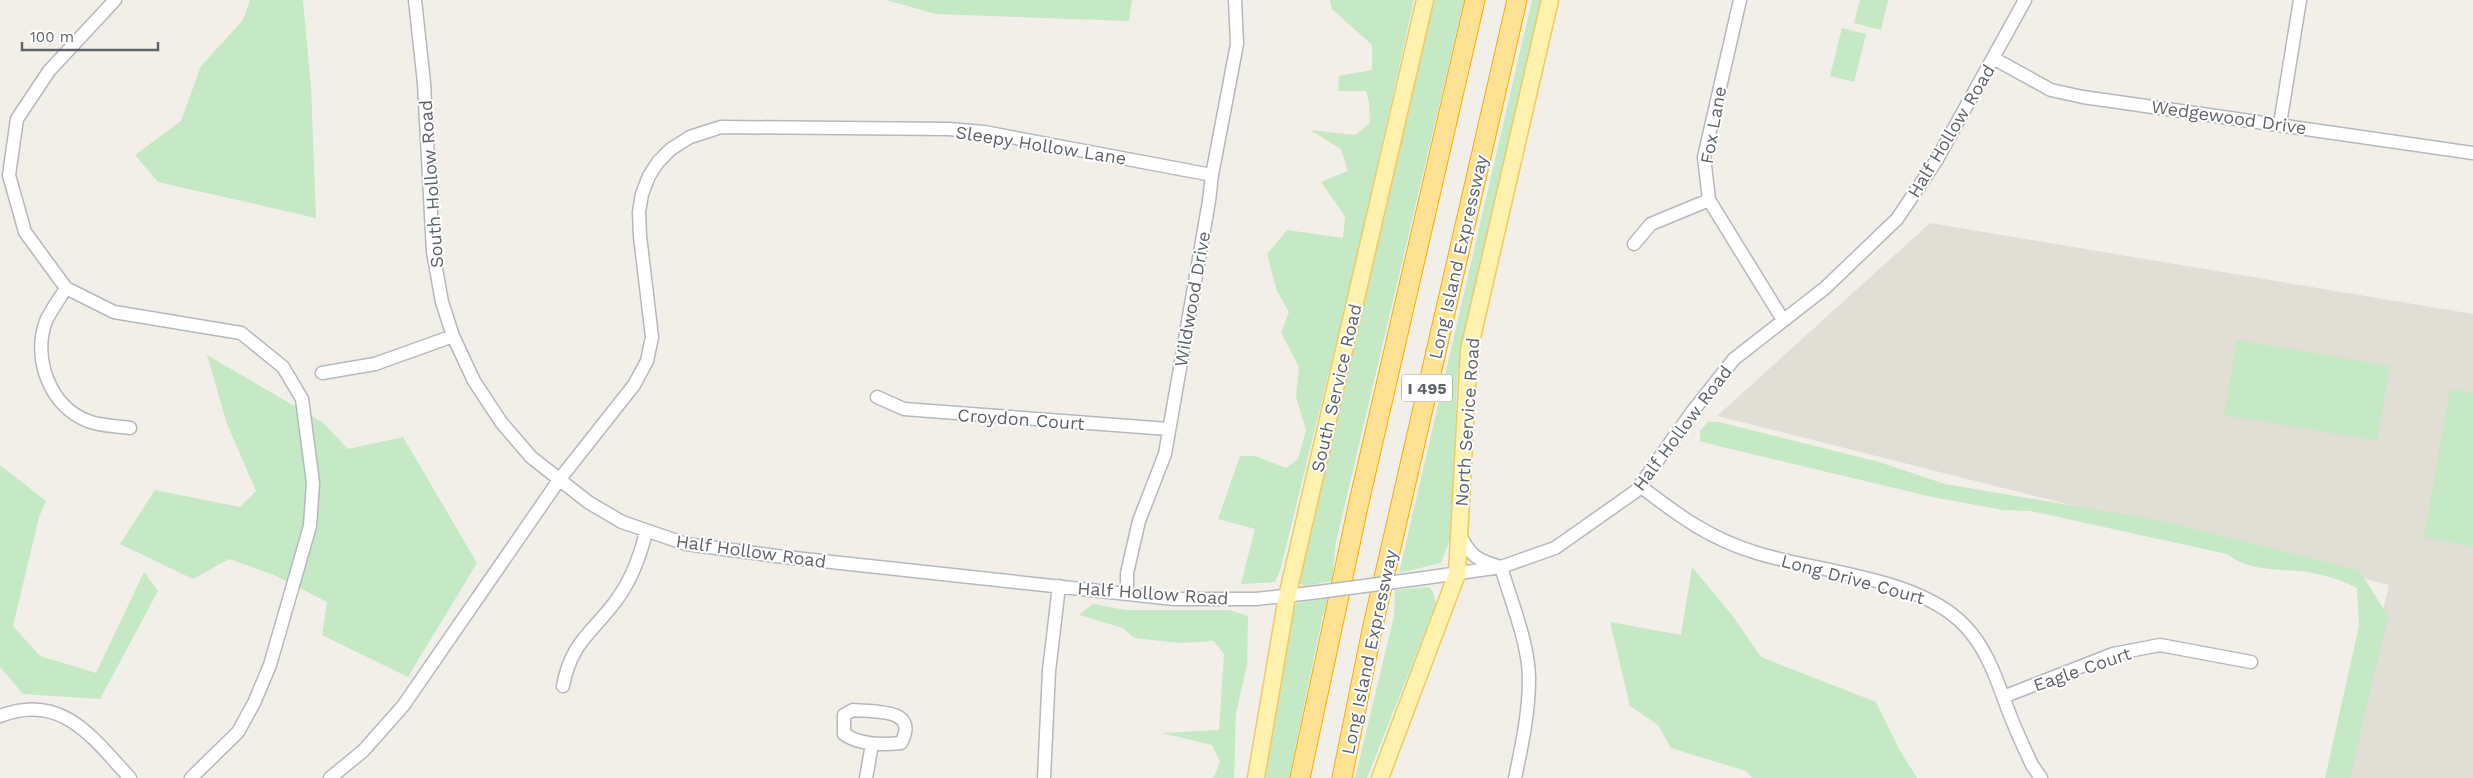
<svg xmlns="http://www.w3.org/2000/svg" width="2473" height="778" font-family="'Work Sans',sans-serif">
<style>
.education{fill:#e1ded6}
.green{fill:#c5e8c5}
.lines{fill:none;stroke-linecap:round;stroke-linejoin:round}
.minor-casing{stroke:#b5b8bc;stroke-width:15}
.major-casing{stroke:#f2c960;stroke-width:19}
.highway-casing{stroke:#f9ab00;stroke-width:21}
.minor{stroke:#fff;stroke-width:12}
.major{stroke:#fff2af;stroke-width:16}
.highway{stroke:#fde293;stroke-width:19}
.minor-bridge-casing{stroke:#b5b8bc;stroke-width:15;stroke-linecap:butt}
.minor-bridge{stroke:#fff;stroke-width:12}
.labels{text-anchor:middle;dominant-baseline:central;stroke-width:4;stroke-linejoin:round;paint-order:stroke}
.shield{fill:#fff;stroke:#8f9295;stroke-width:1}
.shield-label{font-size:16px;font-weight:bold;fill:#5f6368}
.street-label{font-size:18px;fill:#5f6368;stroke:#fff}
</style>
<rect width="100%" height="100%" fill="#f1efe8"/>
<path class="education" d="M 1930,223 L 2473,314 L 2473,778 L 2344,778 L 2389,585 L 1717,416 Z"/>
<path class="green" d="M 250,0 L 303,0 L 311,87 L 316,218 L 158,182 L 135,155 L 181,121 L 201,66 L 243,20 Z
M 886,0 L 1132,0 L 1129,21 L 936,14 Z
M 1330,0 L 1414,0 L 1352,278 L 1280,571 L 1275,582 L 1241,584 L 1255,529 L 1218,519 L 1240,456 L 1255,456 L 1286,468 L 1298,459 L 1306,430 L 1296,397 L 1299,367 L 1281,333 L 1289,312 L 1277,291 L 1267,254 L 1287,230 L 1343,238 L 1345,216 L 1321,182 L 1348,171 L 1341,149 L 1310,130 L 1355,135 L 1370,123 L 1369,103 L 1366,91 L 1338,91 L 1339,76 L 1372,70 L 1372,45 L 1332,9 Z
M 1433,0 L 1464,0 L 1336,542 L 1332,581 L 1305,586 L 1300,584 L 1299,576 L 1341,404 Z
M 1532,0 L 1543,0 L 1462,342 L 1457,380 L 1452,534 L 1441,563 L 1399,573 Z
M 1860,0 L 1888,0 L 1881,30 L 1854,23 Z
M 1842,28 L 1866,34 L 1854,82 L 1830,76 Z
M 2237,340 L 2390,366 L 2377,441 L 2224,415 Z
M 207,355 L 322,422 L 348,449 L 403,437 L 477,563 L 408,677 L 322,635 L 327,602 L 274,575 L 229,559 L 193,579 L 120,544 L 155,490 L 240,507 L 256,491 L 227,424 Z
M 2450,389 L 2473,393 L 2473,546 L 2424,538 Z
M 1708,422 L 1719,422 L 1879,462 L 1945,484 L 2162,521 L 2359,570 L 2388,616 L 2350,778 L 2325,778 L 2359,626 L 2357,588 C 2344,581 2328,576 2313,573 C 2284,567 2252,574 2227,554 L 2031,511 L 2003,510 L 1932,497 L 1714,445 L 1700,441 L 1700,431 Z
M 0,465 L 46,501 L 39,517 L 13,626 L 40,656 L 96,673 L 144,572 L 158,591 L 100,699 L 23,694 L 0,667 Z
M 1692,567 L 1732,615 L 1761,657 L 1876,702 L 1899,749 L 1917,778 L 1752,778 L 1746,771 L 1671,748 L 1658,725 L 1630,706 L 1610,622 L 1681,635 Z
M 1429,587 L 1433,592 L 1436,604 L 1367,778 L 1355,778 L 1394,616 L 1395,590 Z
M 1329,598 L 1323,614 L 1289,778 L 1261,778 L 1291,611 L 1297,603 Z
M 1093,604 L 1126,610 L 1229,610 L 1248,616 L 1247,665 L 1236,713 L 1234,778 L 1210,778 L 1214,777 L 1220,762 L 1212,745 L 1162,733 L 1219,730 L 1224,654 L 1214,641 L 1180,643 L 1134,638 L 1123,628 L 1079,615 Z"/>
<g class="lines">
<g class="minor-casing">
<path id="minor" d="M 115,0 L 49,71 L 17,119 L 9,175 L 25,232 L 66,288 L 114,312 L 241,333 L 283,367 L 302,399 L 313,483 L 310,526 L 270,665 L 254,703 L 238,732 L 191,778
M 415,0 L 424,83 L 433,252 L 442,302 L 453,336 L 474,381 L 501,422 L 531,457 L 588,502 L 622,522 L 686,544 L 776,556 L 1174,599 L 1256,599 L 1311,593
M 1740,0 L 1704,157 L 1709,200 L 1783,320
M 1993,58 L 2051,90 L 2083,97 L 2473,153
M 2280,124 L 2300,0
M 1634,244 L 1651,224 L 1709,200
M 66,288 C 60,298 51,310 46,321 C 32,358 50,407 88,421 C 100,426 117,426 130,428
M 322,373 L 375,364 L 453,336
M 877,397 L 904,409 L 1168,429
M 1640,486 C 1679,516 1710,539 1757,553 C 1821,573 1919,577 1965,626 C 1990,652 1999,688 2012,720 C 2018,735 2025,750 2032,765 L 2041,778
M 1459,534 C 1471,556 1476,560 1501,567 C 1511,601 1529,644 1529,679 C 1529,712 1522,745 1515,778
M 1417,579 L 1501,567 L 1555,548 L 1636,491 L 1692,412 L 1734,359 L 1825,288 L 1897,219 L 1936,161 L 2025,0
M 1127,593 L 1127,573 L 1139,521 L 1165,454 L 1209,201 L 1212,175 L 1237,44 L 1235,0
M 563,686 C 571,643 590,635 615,602 C 631,581 640,557 646,532
M 2003,697 L 2113,654 L 2160,645 L 2251,662
M 853,710 C 874,712 920,708 901,743 C 883,745 860,745 844,734 L 844,715 Z
M 0,716 C 62,692 93,738 130,778
M 330,778 L 363,751 L 403,706 L 559,480 L 634,385 L 647,361 L 652,337 L 640,236 L 639,212 L 642,194 L 649,176 L 658,162 L 671,149 L 690,137 L 721,127 L 949,129 L 984,132 L 1212,175
M 866,778 L 872,744
M 1044,778 L 1049,671 L 1059,586"/>
</g>
<g class="major-casing">
<path id="major" d="M 1256,778 L 1287,597 L 1425,0
M 1380,778 L 1457,574 L 1469,350 L 1550,0"/>
</g>
<g class="highway-casing">
<path id="highway" d="M 1300,778 L 1359,502 L 1475,0
M 1342,778 L 1372,630 L 1517,0"/>
</g>
<use href="#minor" class="minor"/>
<use href="#major" class="major"/>
<use href="#highway" class="highway"/>
<g class="minor-bridge-casing">
<path id="minor-bridge" d="M 1311,593 L 1417,579"/>
</g>
<use href="#minor-bridge" class="minor-bridge"/>
</g>
<g class="labels">
<rect class="shield" x="1402" y="374.5" width="50" height="27" rx="4"/>
<g class="shield-label">
<text x="1427" y="388">I 495</text>
</g>
<g class="street-label">
<text transform="translate(2229 117) rotate(8)">Wedgewood Drive</text>
<text transform="translate(1713 125) rotate(-80)">Fox Lane</text>
<text transform="translate(1951 131) rotate(-59)">Half Hollow Road</text>
<text transform="translate(1041 145) rotate(9)">Sleepy Hollow Lane</text>
<text transform="translate(431 184) rotate(-94)">South Hollow Road</text>
<text transform="translate(1458 257) rotate(-77)">Long Island Expressway</text>
<text transform="translate(1192 299) rotate(-80)">Wildwood Drive</text>
<text transform="translate(1336 388) rotate(-77)">South Service Road</text>
<text transform="translate(1021 419) rotate(4)">Croydon Court</text>
<text transform="translate(1467 422) rotate(-86)">North Service Road</text>
<text transform="translate(1682 428) rotate(-53)">Half Hollow Road</text>
<text transform="translate(751 551) rotate(8)">Half Hollow Road</text>
<text transform="translate(1853 579) rotate(15)">Long Drive Court</text>
<text transform="translate(1153 593) rotate(4)">Half Hollow Road</text>
<text transform="translate(1369 652) rotate(-78)">Long Island Expressway</text>
<text transform="translate(2082 669) rotate(-19)">Eagle Court</text>
</g>
</g>
<path d="M22 42v8h136v-8" fill="none" stroke="#5f6368" stroke-width="2.5"/>
<text x="30" y="42" font-size="15" fill="#5f6368" stroke="#ffffff" stroke-width="4" paint-order="stroke">100 m</text>
</svg>
